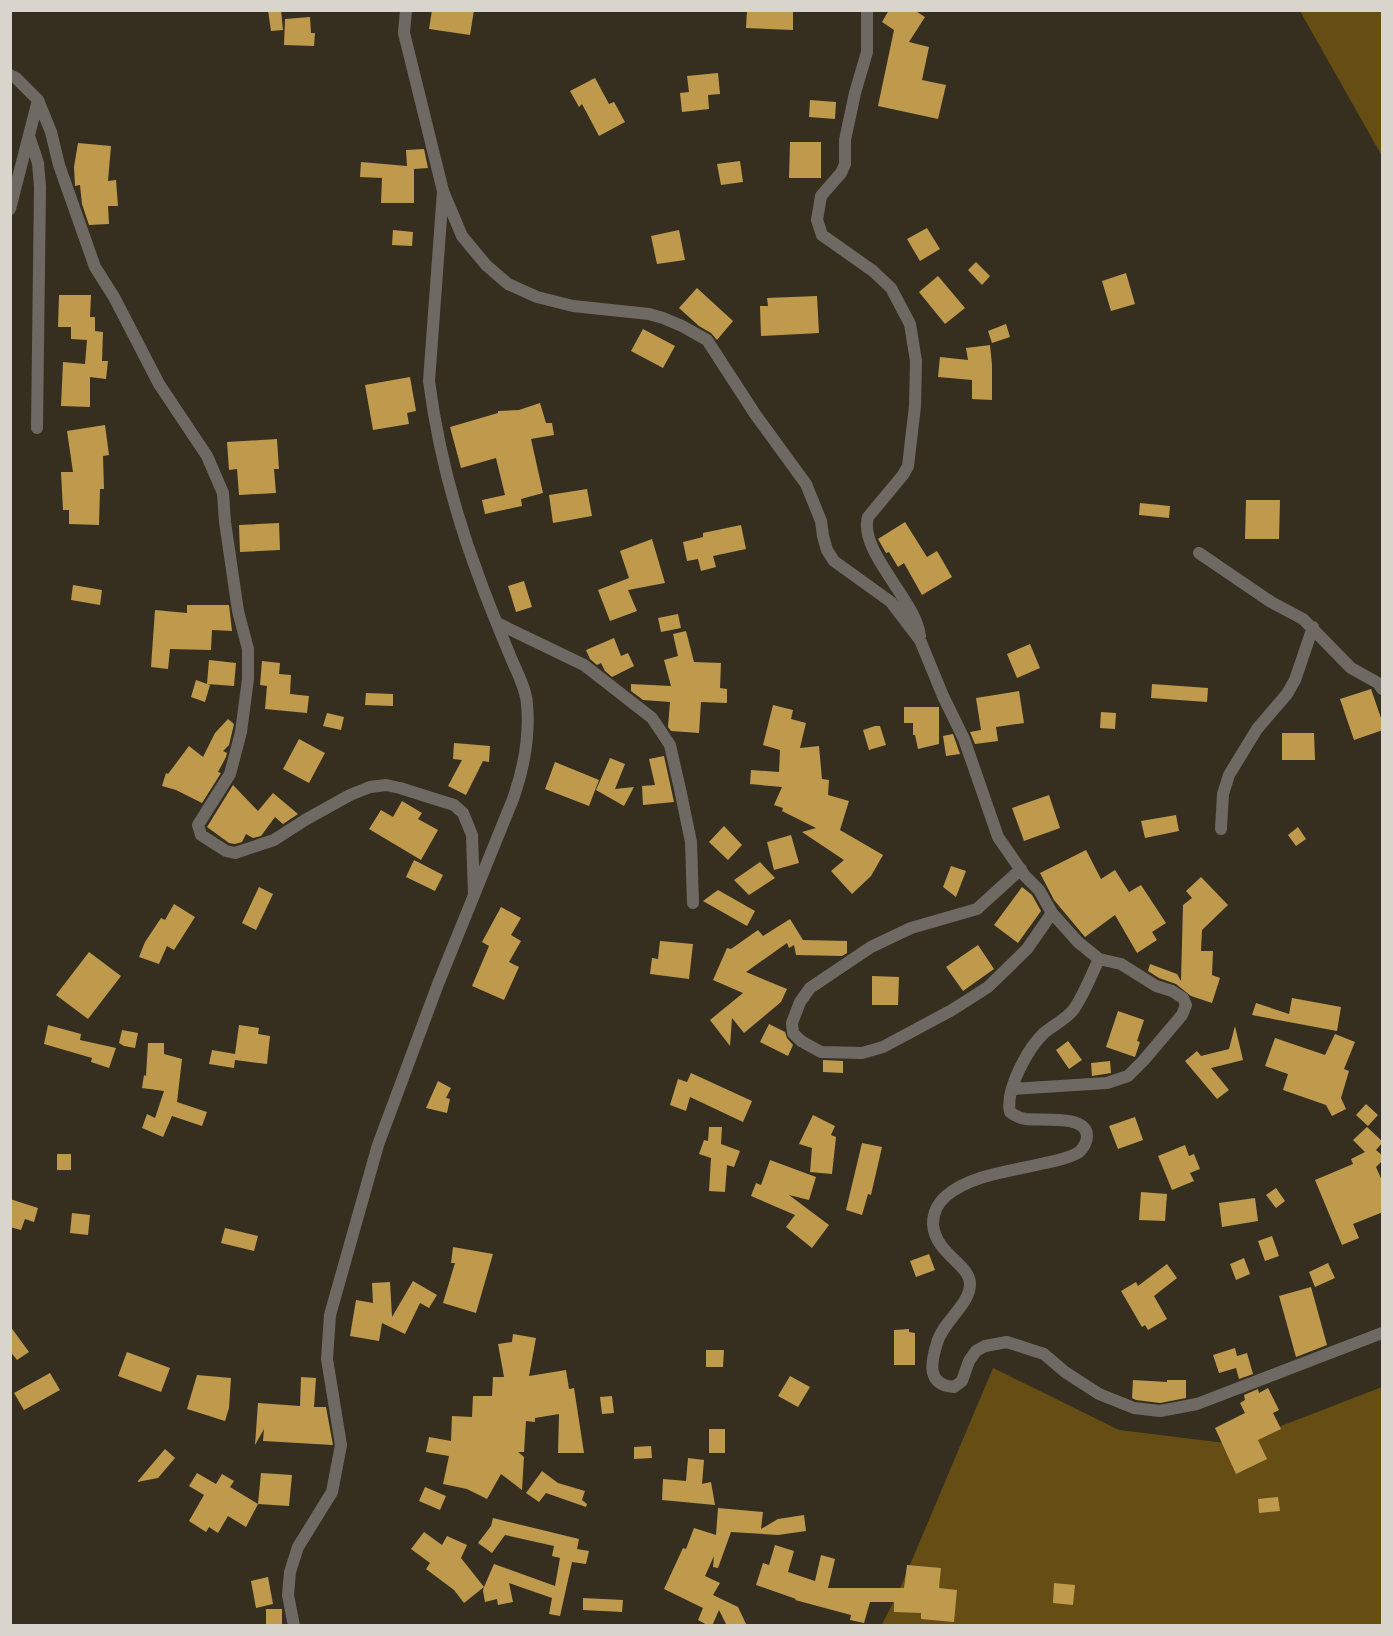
<svg xmlns="http://www.w3.org/2000/svg" width="1393" height="1636" font-family="Jost,sans-serif">
<style>
.green{fill:#654d13}
.building{fill:#bf9a4d}
.lines{fill:none;stroke-linecap:round;stroke-linejoin:round}
.minor{stroke:#6e6a63;stroke-width:12}
.tertiary{stroke:#6e6a63;stroke-width:12}
</style>
<rect width="100%" height="100%" fill="#362f20"/>
<path class="green" d="M 1300,11 L 1382,11 L 1382,156 Z
M 993,1368 L 1119,1430 L 1234,1444 L 1382,1387 L 1382,1625 L 881,1626 L 899,1591 Z"/>
<path class="building" d="M 268,10 L 281,10 L 283,30 L 271,31 Z
M 432,10 L 474,10 L 470,35 L 429,29 Z
M 747,10 L 793,10 L 793,30 L 746,28 Z
M 889,10 L 914,10 L 925,17 L 909,42 L 929,47 L 922,80 L 946,85 L 938,119 L 878,106 L 894,30 L 882,22 Z
M 310,17 L 311,33 L 315,33 L 314,46 L 284,45 L 285,19 Z
M 718,73 L 720,94 L 708,95 L 709,109 L 682,112 L 680,93 L 689,92 L 687,76 Z
M 595,78 L 609,104 L 614,102 L 625,122 L 599,136 L 582,104 L 579,107 L 570,91 Z
M 810,100 L 836,102 L 835,119 L 809,117 Z
M 790,142 L 821,142 L 821,178 L 789,178 Z
M 78,143 L 111,146 L 108,181 L 116,180 L 118,206 L 108,206 L 109,224 L 89,225 L 82,204 L 80,185 L 75,186 L 74,167 Z
M 424,149 L 428,168 L 414,169 L 414,203 L 381,203 L 382,178 L 360,177 L 361,162 L 407,166 L 406,150 Z
M 740,161 L 743,182 L 721,185 L 717,164 Z
M 927,228 L 940,249 L 920,261 L 907,239 Z
M 393,230 L 413,232 L 412,246 L 392,245 Z
M 679,230 L 685,260 L 657,264 L 651,236 Z
M 976,262 L 990,276 L 982,285 L 968,270 Z
M 1126,273 L 1135,304 L 1111,311 L 1102,281 Z
M 938,276 L 965,308 L 945,324 L 919,292 Z
M 697,288 L 733,321 L 717,340 L 711,333 L 699,326 L 679,308 Z
M 59,295 L 91,295 L 90,317 L 95,317 L 95,331 L 103,332 L 102,361 L 108,361 L 106,379 L 90,377 L 90,407 L 61,406 L 63,362 L 85,364 L 87,340 L 71,339 L 71,327 L 58,327 Z
M 817,296 L 819,333 L 761,336 L 760,306 L 768,306 L 767,298 Z
M 1006,324 L 1010,337 L 992,343 L 988,331 Z
M 643,329 L 675,346 L 663,368 L 631,351 Z
M 990,345 L 992,365 L 992,400 L 972,399 L 972,380 L 938,377 L 940,357 L 968,360 L 966,348 Z
M 410,377 L 416,411 L 407,413 L 409,424 L 373,430 L 365,385 Z
M 540,403 L 546,423 L 552,423 L 554,435 L 531,439 L 543,493 L 521,499 L 522,506 L 485,514 L 482,500 L 505,495 L 496,458 L 461,468 L 450,427 L 498,413 L 498,411 L 519,410 Z
M 105,425 L 109,455 L 103,456 L 104,489 L 100,489 L 99,525 L 69,524 L 69,510 L 63,510 L 61,472 L 73,472 L 67,431 Z
M 277,439 L 279,469 L 274,469 L 276,493 L 239,495 L 237,469 L 229,470 L 227,442 Z
M 587,489 L 592,516 L 553,523 L 549,495 Z
M 1246,500 L 1280,500 L 1279,539 L 1245,539 Z
M 1140,503 L 1170,506 L 1169,518 L 1139,515 Z
M 905,522 L 927,557 L 937,551 L 952,577 L 922,595 L 904,563 L 898,567 L 889,552 L 886,553 L 878,539 Z
M 279,523 L 280,550 L 240,552 L 239,525 Z
M 741,525 L 746,549 L 713,556 L 716,567 L 701,571 L 698,559 L 687,561 L 683,542 L 703,537 L 703,533 Z
M 652,539 L 665,583 L 628,590 L 637,611 L 610,621 L 598,590 L 629,578 L 620,551 Z
M 524,581 L 532,607 L 516,612 L 508,586 Z
M 73,585 L 102,590 L 100,605 L 71,600 Z
M 187,605 L 229,605 L 232,631 L 212,630 L 211,650 L 170,649 L 168,669 L 151,667 L 155,610 L 187,613 Z
M 678,614 L 681,628 L 661,632 L 658,618 Z
M 686,631 L 694,662 L 721,663 L 720,688 L 727,689 L 727,703 L 701,702 L 699,733 L 671,731 L 668,727 L 670,702 L 643,700 L 631,691 L 631,684 L 671,686 L 664,660 L 678,656 L 673,634 Z
M 614,638 L 621,656 L 628,653 L 634,666 L 612,677 L 605,671 L 601,663 L 597,665 L 590,659 L 586,650 Z
M 1030,644 L 1040,668 L 1017,678 L 1007,654 Z
M 209,660 L 236,663 L 234,686 L 207,684 Z
M 262,661 L 280,663 L 279,674 L 291,675 L 290,694 L 309,696 L 307,713 L 265,709 L 267,686 L 260,685 Z
M 196,680 L 210,685 L 205,702 L 191,697 Z
M 1152,684 L 1208,688 L 1207,702 L 1151,698 Z
M 1371,689 L 1383,724 L 1383,730 L 1354,740 L 1340,699 Z
M 1019,691 L 1024,723 L 996,727 L 998,741 L 975,744 L 970,732 L 981,730 L 976,698 Z
M 366,693 L 393,694 L 393,706 L 365,705 Z
M 773,705 L 793,710 L 791,719 L 806,723 L 800,748 L 819,746 L 822,779 L 829,780 L 828,795 L 849,801 L 840,830 L 883,855 L 871,876 L 852,894 L 831,871 L 844,860 L 802,832 L 816,828 L 782,811 L 783,808 L 774,805 L 782,787 L 750,784 L 751,770 L 779,772 L 780,750 L 763,745 Z
M 904,707 L 939,707 L 939,744 L 918,749 L 915,735 L 913,735 L 913,723 L 904,723 Z
M 1101,712 L 1116,713 L 1115,729 L 1100,728 Z
M 327,713 L 344,717 L 341,730 L 323,726 Z
M 228,719 L 234,724 L 229,745 L 223,751 L 227,753 L 226,757 L 218,772 L 221,773 L 202,803 L 176,790 L 162,786 L 166,773 L 168,774 L 189,746 L 203,757 L 215,733 Z
M 875,726 L 880,726 L 886,745 L 869,750 L 863,730 Z
M 1282,733 L 1314,733 L 1315,760 L 1282,760 Z
M 953,734 L 960,754 L 946,756 L 943,736 Z
M 299,739 L 325,753 L 309,783 L 283,769 Z
M 454,743 L 490,746 L 489,762 L 483,761 L 466,795 L 448,786 L 462,760 L 453,759 Z
M 664,756 L 674,802 L 643,805 L 642,786 L 655,785 L 649,759 Z
M 610,758 L 625,764 L 615,789 L 634,787 L 624,806 L 596,790 Z
M 555,762 L 599,780 L 589,806 L 545,789 Z
M 233,785 L 258,811 L 273,793 L 298,814 L 283,824 L 275,817 L 261,836 L 253,838 L 246,834 L 242,842 L 235,844 L 229,843 L 207,827 Z
M 1049,795 L 1060,828 L 1024,841 L 1012,808 Z
M 402,801 L 422,813 L 418,819 L 438,830 L 421,860 L 369,829 L 381,810 L 393,817 Z
M 1176,815 L 1179,831 L 1145,838 L 1141,821 Z
M 724,826 L 742,845 L 728,860 L 709,842 Z
M 1298,827 L 1306,839 L 1296,846 L 1288,835 Z
M 791,835 L 799,863 L 774,870 L 767,842 Z
M 1086,850 L 1101,879 L 1115,870 L 1129,892 L 1141,885 L 1166,923 L 1152,932 L 1157,940 L 1137,953 L 1115,915 L 1085,937 L 1054,900 L 1040,873 Z
M 414,860 L 443,875 L 435,891 L 406,877 Z
M 760,862 L 775,878 L 749,895 L 734,880 Z
M 951,866 L 966,871 L 956,897 L 943,887 Z
M 1201,877 L 1228,905 L 1202,930 L 1201,951 L 1213,951 L 1212,975 L 1220,978 L 1212,1003 L 1191,996 L 1176,984 L 1159,978 L 1148,971 L 1150,964 L 1177,974 L 1181,981 L 1183,905 L 1192,898 L 1186,891 Z
M 259,887 L 273,894 L 256,930 L 242,923 Z
M 1022,887 L 1032,895 L 1041,911 L 1018,943 L 994,925 Z
M 718,890 L 755,911 L 747,926 L 703,901 Z
M 174,904 L 195,917 L 174,950 L 167,946 L 159,964 L 139,957 L 145,942 L 161,918 L 165,920 Z
M 501,907 L 521,918 L 511,935 L 521,941 L 509,962 L 519,967 L 504,1000 L 472,986 L 489,946 L 482,942 Z
M 790,919 L 803,940 L 847,941 L 847,953 L 842,956 L 796,955 L 794,945 L 789,948 L 787,943 L 746,972 L 787,989 L 781,1002 L 744,1033 L 732,1018 L 730,1046 L 710,1020 L 743,993 L 713,980 L 727,948 L 731,949 L 758,930 L 763,936 Z
M 660,941 L 693,944 L 689,979 L 650,974 L 652,958 L 658,959 Z
M 978,945 L 994,969 L 963,991 L 946,967 Z
M 89,952 L 121,976 L 88,1019 L 56,995 Z
M 872,976 L 899,977 L 898,1005 L 872,1005 Z
M 1292,998 L 1341,1007 L 1337,1031 L 1252,1015 L 1256,1003 L 1289,1014 Z
M 1118,1011 L 1144,1020 L 1137,1041 L 1140,1042 L 1135,1057 L 1106,1047 Z
M 769,1024 L 785,1032 L 787,1038 L 793,1045 L 788,1056 L 760,1042 Z
M 48,1025 L 81,1034 L 80,1040 L 116,1048 L 109,1068 L 91,1062 L 92,1058 L 44,1044 Z
M 239,1025 L 259,1028 L 258,1034 L 270,1036 L 267,1064 L 235,1060 L 234,1068 L 209,1064 L 212,1050 L 235,1054 Z
M 1235,1026 L 1243,1060 L 1211,1068 L 1229,1090 L 1217,1099 L 1185,1061 L 1197,1051 L 1201,1056 L 1229,1049 Z
M 122,1030 L 138,1033 L 135,1048 L 124,1046 L 119,1043 Z
M 1335,1034 L 1355,1042 L 1344,1069 L 1349,1071 L 1341,1098 L 1346,1109 L 1332,1116 L 1326,1105 L 1283,1090 L 1288,1074 L 1265,1066 L 1275,1038 L 1325,1055 Z
M 1068,1041 L 1082,1060 L 1069,1069 L 1056,1050 Z
M 148,1043 L 164,1043 L 164,1054 L 182,1059 L 177,1102 L 207,1112 L 202,1126 L 172,1116 L 163,1137 L 142,1128 L 147,1114 L 155,1118 L 164,1091 L 142,1088 L 144,1075 L 146,1076 Z
M 823,1060 L 843,1061 L 843,1073 L 823,1072 Z
M 1110,1061 L 1111,1073 L 1092,1076 L 1091,1063 Z
M 691,1073 L 752,1101 L 743,1122 L 690,1097 L 686,1111 L 670,1105 L 678,1079 L 687,1082 Z
M 438,1081 L 451,1088 L 446,1098 L 450,1099 L 447,1113 L 426,1108 Z
M 1366,1104 L 1378,1115 L 1368,1126 L 1356,1115 Z
M 813,1115 L 835,1126 L 831,1135 L 836,1137 L 832,1174 L 810,1172 L 812,1148 L 799,1144 Z
M 1135,1117 L 1143,1140 L 1118,1149 L 1109,1126 Z
M 709,1127 L 722,1127 L 721,1144 L 740,1151 L 734,1167 L 727,1165 L 725,1192 L 709,1191 L 711,1158 L 699,1154 L 704,1140 L 708,1141 Z
M 1367,1127 L 1383,1142 L 1376,1150 L 1383,1156 L 1383,1160 L 1376,1167 L 1383,1183 L 1383,1212 L 1353,1224 L 1359,1238 L 1342,1245 L 1315,1180 L 1353,1164 L 1351,1159 L 1365,1152 L 1353,1140 Z
M 862,1143 L 882,1147 L 871,1195 L 868,1194 L 862,1215 L 846,1210 Z
M 1185,1145 L 1189,1156 L 1194,1154 L 1200,1169 L 1190,1173 L 1194,1181 L 1172,1190 L 1158,1156 Z
M 57,1154 L 71,1154 L 71,1170 L 57,1170 Z
M 770,1160 L 816,1177 L 809,1200 L 789,1195 L 829,1225 L 812,1248 L 786,1227 L 795,1215 L 751,1196 L 756,1183 L 761,1185 Z
M 1276,1188 L 1285,1201 L 1276,1208 L 1266,1195 Z
M 1141,1192 L 1167,1194 L 1165,1221 L 1139,1220 Z
M 1255,1198 L 1258,1221 L 1222,1227 L 1219,1203 Z
M 10,1199 L 38,1208 L 34,1222 L 25,1219 L 21,1230 L 10,1227 Z
M 72,1213 L 90,1215 L 88,1235 L 70,1233 Z
M 225,1228 L 258,1236 L 254,1251 L 221,1243 Z
M 1272,1236 L 1279,1256 L 1265,1261 L 1258,1241 Z
M 453,1247 L 493,1254 L 476,1313 L 443,1303 L 455,1263 L 451,1263 Z
M 929,1254 L 935,1270 L 916,1277 L 910,1261 Z
M 1244,1258 L 1250,1274 L 1236,1280 L 1230,1264 Z
M 1328,1263 L 1335,1278 L 1315,1287 L 1309,1272 Z
M 1167,1264 L 1177,1278 L 1154,1296 L 1167,1319 L 1148,1330 L 1145,1325 L 1142,1327 L 1121,1291 L 1136,1282 L 1138,1286 Z
M 413,1281 L 437,1295 L 429,1308 L 420,1303 L 405,1334 L 382,1323 L 379,1341 L 350,1336 L 356,1300 L 373,1303 L 372,1283 L 390,1282 L 392,1317 Z
M 1311,1287 L 1327,1345 L 1296,1357 L 1279,1296 Z
M 10,1326 L 29,1352 L 17,1360 L 10,1351 Z
M 909,1329 L 909,1332 L 915,1333 L 915,1365 L 894,1365 L 894,1330 Z
M 513,1334 L 536,1338 L 529,1376 L 566,1370 L 569,1389 L 574,1388 L 584,1453 L 558,1453 L 559,1414 L 535,1418 L 535,1422 L 526,1421 L 524,1452 L 518,1452 L 524,1457 L 522,1490 L 501,1474 L 487,1499 L 467,1489 L 443,1484 L 449,1456 L 426,1452 L 429,1437 L 451,1441 L 452,1416 L 472,1417 L 473,1396 L 492,1396 L 493,1377 L 504,1377 L 498,1344 L 512,1342 Z
M 1235,1348 L 1237,1356 L 1247,1353 L 1253,1374 L 1239,1379 L 1236,1368 L 1219,1373 L 1213,1355 Z
M 706,1350 L 724,1350 L 723,1367 L 706,1367 Z
M 127,1352 L 170,1368 L 161,1392 L 118,1376 Z
M 50,1373 L 60,1390 L 24,1410 L 14,1393 Z
M 197,1375 L 231,1378 L 229,1408 L 225,1421 L 187,1409 Z
M 790,1376 L 810,1387 L 798,1407 L 778,1396 Z
M 301,1377 L 316,1378 L 314,1407 L 326,1407 L 333,1445 L 263,1441 L 264,1429 L 255,1445 L 258,1403 L 300,1406 Z
M 1133,1380 L 1167,1382 L 1167,1380 L 1186,1380 L 1186,1398 L 1160,1403 L 1136,1400 L 1132,1398 Z
M 1268,1388 L 1279,1410 L 1273,1413 L 1281,1429 L 1258,1440 L 1267,1459 L 1236,1474 L 1215,1428 L 1245,1413 L 1240,1403 L 1245,1400 L 1244,1395 L 1258,1389 L 1259,1393 Z
M 612,1396 L 614,1413 L 602,1414 L 600,1397 Z
M 709,1429 L 725,1429 L 725,1453 L 709,1453 Z
M 651,1446 L 652,1458 L 634,1459 L 634,1447 Z
M 165,1449 L 175,1458 L 158,1478 L 137,1482 Z
M 688,1458 L 704,1460 L 702,1484 L 711,1482 L 715,1505 L 662,1500 L 663,1479 L 686,1481 Z
M 542,1471 L 558,1483 L 585,1491 L 582,1500 L 587,1504 L 586,1507 L 546,1493 L 539,1502 L 526,1493 Z
M 197,1473 L 216,1484 L 222,1474 L 234,1481 L 230,1487 L 258,1504 L 261,1473 L 292,1475 L 289,1506 L 258,1504 L 246,1527 L 228,1516 L 218,1533 L 209,1527 L 206,1532 L 189,1521 L 204,1495 L 189,1486 Z
M 425,1487 L 446,1496 L 440,1510 L 419,1501 Z
M 1278,1497 L 1280,1511 L 1259,1513 L 1258,1499 Z
M 718,1508 L 763,1512 L 761,1529 L 778,1519 L 804,1515 L 806,1531 L 778,1535 L 731,1532 L 718,1568 L 713,1567 L 714,1556 L 705,1576 L 720,1583 L 713,1595 L 738,1607 L 747,1626 L 727,1626 L 719,1610 L 712,1626 L 709,1626 L 698,1620 L 703,1608 L 664,1589 L 683,1548 L 686,1549 L 694,1528 L 716,1535 Z
M 493,1518 L 579,1539 L 577,1549 L 589,1551 L 586,1564 L 572,1562 L 560,1616 L 549,1614 L 552,1598 L 509,1583 L 513,1602 L 498,1605 L 497,1599 L 485,1602 L 483,1591 L 484,1587 L 464,1603 L 454,1590 L 426,1569 L 430,1563 L 411,1549 L 424,1532 L 442,1545 L 447,1536 L 467,1545 L 461,1558 L 484,1587 L 494,1564 L 555,1586 L 560,1558 L 552,1556 L 554,1546 L 505,1535 L 492,1553 L 478,1543 L 491,1526 Z
M 775,1545 L 794,1551 L 788,1572 L 815,1581 L 821,1555 L 835,1559 L 828,1588 L 904,1588 L 907,1565 L 941,1568 L 939,1588 L 957,1590 L 954,1622 L 921,1619 L 921,1613 L 894,1612 L 894,1602 L 870,1602 L 864,1623 L 850,1620 L 851,1615 L 795,1600 L 796,1599 L 756,1585 L 763,1563 L 769,1565 Z
M 268,1577 L 273,1604 L 256,1608 L 251,1581 Z
M 1054,1583 L 1075,1585 L 1073,1605 L 1053,1603 Z
M 583,1598 L 623,1600 L 622,1612 L 583,1610 Z
M 266,1609 L 282,1609 L 282,1626 L 266,1626 Z"/>
<g class="lines">
<path class="minor" d="M 867,10 L 867,52 L 855,93 L 845,140 L 845,164 L 841,173 L 821,196 L 817,220 L 822,235 L 873,271 L 891,288 L 910,324 L 916,361 L 915,406 L 908,466 L 903,475 L 868,517 C 858,551 916,600 920,636
M 10,75 L 16,78 L 38,100 L 51,132 L 59,165 L 95,267 L 114,297 L 159,384 L 207,456 L 223,493 L 225,522 L 238,611 L 248,649 L 248,679 L 241,732 L 230,774 L 198,825 L 201,835 L 226,851 L 235,853 L 274,840 L 305,820 L 350,795 L 370,787 L 386,785 L 400,788 L 454,805 L 463,813 L 472,835 L 474,895
M 29,136 L 38,163 L 40,187 L 37,428
M 443,191 L 462,236 L 486,265 L 508,284 L 537,297 L 573,306 L 649,314 L 663,318 L 682,326 L 707,340 L 755,414 L 806,484 L 821,521 L 823,536 L 827,550 L 834,561 L 891,602 L 920,640 L 943,696 L 964,739 L 998,837 L 1025,876 L 1039,890 L 1052,913 L 1078,942 L 1099,959 L 1121,964 L 1156,986 L 1172,991 L 1183,998 L 1186,1005 L 1182,1015 L 1143,1061 L 1128,1076 L 1107,1083 L 1012,1089
M 10,209 L 38,100
M 1199,553 L 1271,602 L 1303,619 L 1351,668 L 1378,683 L 1382,689
M 497,623 L 584,665 L 652,718 L 670,745 L 680,789 L 691,842 L 693,903
M 1221,829 L 1223,794 L 1229,775 L 1257,729 L 1287,694 L 1295,680 L 1313,627
M 1021,869 L 977,909 L 911,928 L 871,947 L 810,988 L 800,1002 L 792,1023 L 793,1033 L 801,1041 L 821,1052 L 862,1053 L 883,1047 L 952,1010 L 988,987 L 1027,949 L 1052,913
M 1099,959 C 1091,976 1084,994 1074,1009 C 1067,1019 1053,1025 1044,1033 C 1028,1048 1005,1090 1010,1112 C 1015,1116 1020,1118 1026,1119 C 1040,1121 1087,1114 1087,1136 C 1087,1141 1084,1148 1079,1152 C 1070,1158 1055,1161 1045,1163 C 1013,1171 972,1174 946,1196 C 938,1203 933,1213 933,1224 C 935,1254 970,1264 970,1284 C 970,1305 943,1321 937,1343 C 931,1362 926,1385 954,1387 L 962,1381 L 969,1361 L 976,1351 L 985,1346 L 1007,1342 L 1044,1354 L 1065,1372 L 1099,1394 L 1134,1408 L 1160,1411 L 1197,1404 L 1382,1333"/>
<path class="tertiary" d="M 294,1626 L 288,1595 L 290,1572 L 298,1547 L 332,1492 L 341,1445 L 327,1359 L 330,1315 L 378,1145 L 438,984 L 513,799 C 524,768 530,738 527,704 C 526,687 515,669 509,653 C 499,629 489,605 480,580 C 455,514 438,451 429,381 L 443,191 L 404,33 L 406,10"/>
</g>
<rect width="1393" height="1636" fill="none" stroke="#dad5cc" stroke-width="24"/>
</svg>
